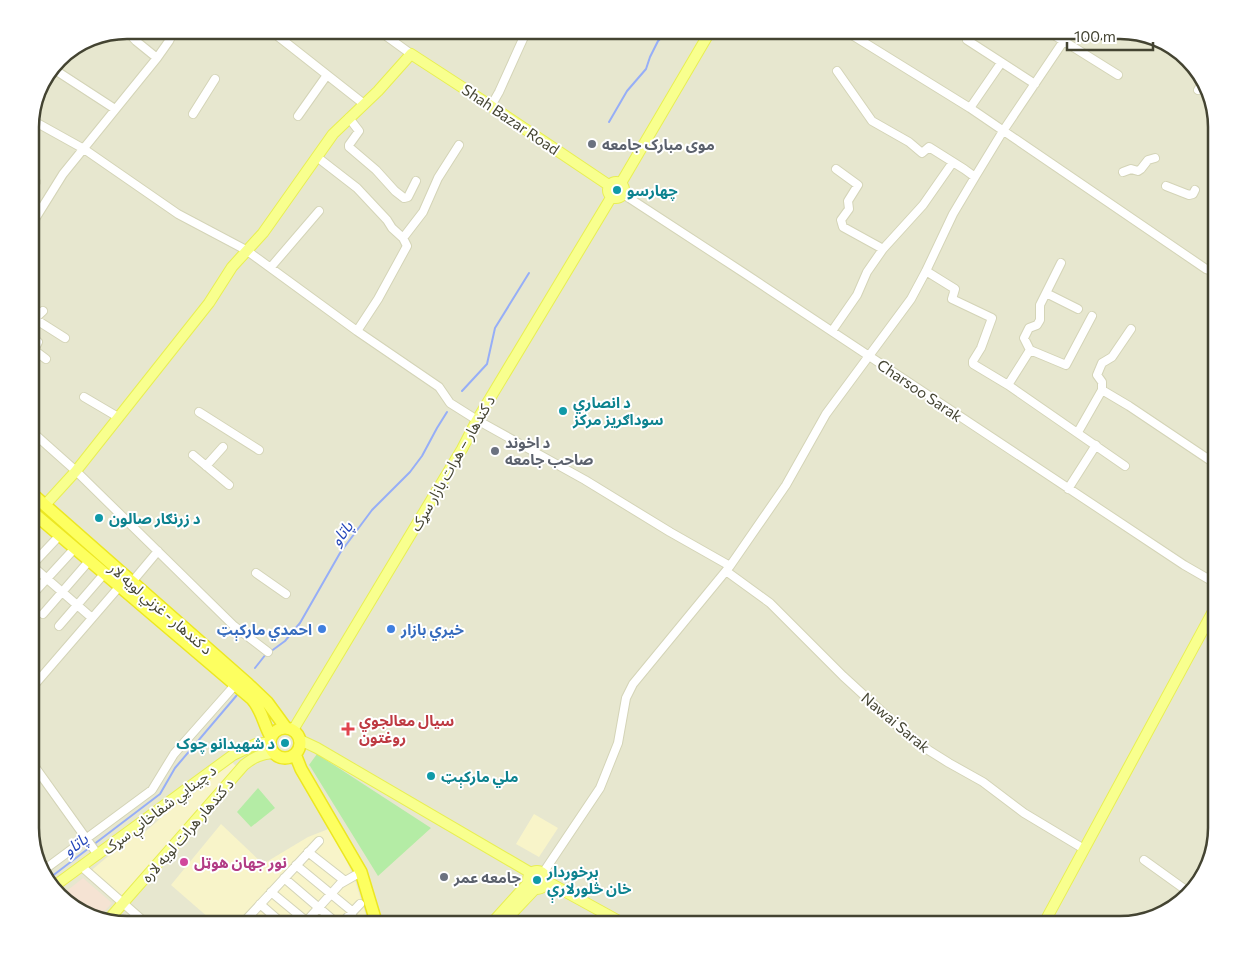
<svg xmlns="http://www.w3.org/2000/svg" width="1247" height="955" font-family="Commissioner,'Noto Sans Arabic',sans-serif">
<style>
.residential{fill:#e7e7cf}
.commercial{fill:#f8f4c9}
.medical{fill:#f5e3d3}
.green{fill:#b4eca5}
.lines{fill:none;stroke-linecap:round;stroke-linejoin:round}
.stream{stroke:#96aef7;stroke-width:2}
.minor-casing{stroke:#d4d4b7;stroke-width:10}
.major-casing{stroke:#e8ef53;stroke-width:12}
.highway-casing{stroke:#ece722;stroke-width:14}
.minor{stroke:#fff;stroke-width:8}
.major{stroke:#f8ff8e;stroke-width:10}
.highway{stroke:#fdff60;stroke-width:11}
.worship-dot{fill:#6b7280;stroke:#fff;stroke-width:2}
.culture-dot{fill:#0f9aa8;stroke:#fff;stroke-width:2}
.shop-dot{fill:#3f7fe0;stroke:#fff;stroke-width:2}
.health-dot{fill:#e0444e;stroke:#fff;stroke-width:2}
.hotel-dot{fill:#d1479c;stroke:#fff;stroke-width:2}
.labels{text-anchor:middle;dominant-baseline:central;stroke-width:4;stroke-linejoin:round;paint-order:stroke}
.street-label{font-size:15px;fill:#444432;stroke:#fff}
.worship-label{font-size:15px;font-weight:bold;fill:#5b616d;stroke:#fff;text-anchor:start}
.culture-label{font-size:15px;font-weight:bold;fill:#0d838f;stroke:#fff;text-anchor:start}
.shop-label{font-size:15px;font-weight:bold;fill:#366cbe;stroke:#fff;text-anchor:end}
.health-label{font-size:15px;font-weight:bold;fill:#be3a42;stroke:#fff;text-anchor:start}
.hotel-label{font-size:15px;font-weight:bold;fill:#b23c85;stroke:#fff;text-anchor:start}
.water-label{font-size:16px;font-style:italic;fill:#2245b9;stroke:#fff}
.rim{fill:none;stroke:#444432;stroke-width:2.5}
</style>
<rect width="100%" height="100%" fill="#f2f3e1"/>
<path class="residential" d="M 127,30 L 1121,30 L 1179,50 L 1207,84 L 1217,126 L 1217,829 L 1197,887 L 1163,915 L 1120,925 L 126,925 L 68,905 L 40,871 L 30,835 L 30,120 L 40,84 L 63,54 Z"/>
<path class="commercial" d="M 232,762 L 236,766 L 119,899 L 93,874 L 93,869 L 106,858 L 138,834 L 146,831 L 199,785 Z
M 534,814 L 558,828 L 539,857 L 516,844 Z
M 221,824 L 263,864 L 308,837 L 331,828 L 354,877 L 369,925 L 217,925 L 171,885 Z"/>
<path class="medical" d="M 83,878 L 112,903 L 100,916 L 68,905 L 60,896 Z"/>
<path class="green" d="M 317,754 L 431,828 L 378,876 L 310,766 L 309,765 Z
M 258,788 L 275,808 L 251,827 L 237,812 Z"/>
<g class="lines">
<path class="stream" d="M 609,122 L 627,91 L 646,69 L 650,57 L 658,41 L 669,30
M 462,391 L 487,364 L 495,328 L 529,273
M 270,652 L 285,641 L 300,623 L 340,553 L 372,510 L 410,472 L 422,456 L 437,428 L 447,412
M 255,668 L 266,654
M 93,845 L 160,794 L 175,768 L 237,695
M 47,880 L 89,848"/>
<g class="minor-casing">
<path id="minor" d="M 126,30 L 136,41 L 157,58
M 270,30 L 364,104
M 378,30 L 411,54
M 844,30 L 970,108 L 1206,269 L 1217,273
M 1046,30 L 1118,75
M 967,40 L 1035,84
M 52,68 L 115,109
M 837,71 L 872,121 L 909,142 L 922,153 L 929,147 L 964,169 L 975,177
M 1198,90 L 1204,80
M 491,106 L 499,92 L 527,30
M 970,108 L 1001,63
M 193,114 L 215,79
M 298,116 L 327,75
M 349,118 L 359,131 L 349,145 L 349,147 L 376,170 L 395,191 L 404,198 L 408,197 L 416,181
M 30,119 L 84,149 L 178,214 L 246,250 L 357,331 L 439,387 L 450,403 L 477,420 L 585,480 L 670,532 L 730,566
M 317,157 L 357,188 L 387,220 L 392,228 L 403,238 L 407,246 L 378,299 L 357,331
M 836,169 L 858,185 L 848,201 L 849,209 L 841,220 L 843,227 L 883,249
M 1123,172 L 1131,169 L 1138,171 L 1141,169 L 1148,160 L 1155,158
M 30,186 L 36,182
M 1166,186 L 1189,195 L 1193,194 L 1195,190
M 623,194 L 744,273 L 1184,565 L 1217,584
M 30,227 L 63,174 L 157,58 L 169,41 L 174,30
M 403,238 L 423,212 L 438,178 L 459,145
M 271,267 L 319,211
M 926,271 L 955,289 L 952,299 L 992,318 L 981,348 L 973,361 L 973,364 L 1008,385 L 1125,466
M 1046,293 L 1078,309
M 35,319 L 65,338
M 30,323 L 43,311
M 832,331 L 857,295 L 867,272 L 883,249 L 923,205 L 953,162
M 30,336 L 38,342 L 34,350 L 46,359
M 1030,350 L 1066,365 L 1092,316
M 1008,385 L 1030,350 L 1024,338 L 1029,328 L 1037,325 L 1040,320 L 1040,305 L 1061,263
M 1102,390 L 1129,406 L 1217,465
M 84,397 L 118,417
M 199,412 L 259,450
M 30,430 L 76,471 L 234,626 L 268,652
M 1078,432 L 1102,390 L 1102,382 L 1097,375 L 1102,363 L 1112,357 L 1131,329
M 193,455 L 229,485
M 206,466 L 223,447
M 1068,489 L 1096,445
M 30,564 L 92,618
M 30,567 L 60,535
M 726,571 L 770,603 L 843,676 L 902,730 L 925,748 L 949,763 L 983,782 L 1024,813 L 1084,849
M 256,573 L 286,594
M 132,582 L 158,551
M 30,597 L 75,548
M 43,614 L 89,561
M 59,626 L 104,574
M 30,690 L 119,587
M 30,760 L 98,855
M 308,852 L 345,881
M 1144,860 L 1190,893
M 296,865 L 353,912
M 82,867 L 148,925
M 41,872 L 152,790 L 174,754 L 235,685
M 543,873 L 600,788 L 618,743 L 626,698 L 633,684 L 730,566 L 786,485 L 826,414 L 911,299 L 926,271 L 953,214 L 975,177 L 1003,131 L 1071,30
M 284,878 L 339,925
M 271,892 L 311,925
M 260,904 L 284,925
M 248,918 L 256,925
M 241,925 L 319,841
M 303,925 L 340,884 L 361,872
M 340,925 L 360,904"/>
</g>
<g class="major-casing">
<path id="major" d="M608 190a8 8 0 1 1 16 0a8 8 0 1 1-16 0Z
M 621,183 L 711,30
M 45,505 L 76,471 L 209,303 L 232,267 L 263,233 L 333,134 L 378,91 L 411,54 L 491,106 L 610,186
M 293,730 L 462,449 L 477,420 L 612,196
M 300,740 L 317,748 L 531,873
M528 880a9 9 0 1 1 18 0a9 9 0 1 1-18 0Z
M 546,881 L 626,925
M 53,887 L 233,755 L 256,744 L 270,742
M 109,919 L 244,765 C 254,757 261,754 274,753
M 490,925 L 528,883
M 501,925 L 535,889
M 1043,925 L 1217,604"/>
</g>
<g class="highway-casing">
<path id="highway" d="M 30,492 L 248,684 L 267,702 L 286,728
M 30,510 L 252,699 C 262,710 264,725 271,737
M270 743a15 15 0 1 1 30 0a15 15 0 1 1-30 0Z
M 295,754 L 301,769 L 361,872 L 377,925"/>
</g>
<use href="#minor" class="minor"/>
<use href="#major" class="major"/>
<use href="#highway" class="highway"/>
</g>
<g class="worship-dot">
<circle cx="592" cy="144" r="5"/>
<circle cx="495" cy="451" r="5"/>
<circle cx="444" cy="877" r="5"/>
</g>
<g class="culture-dot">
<circle cx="617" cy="190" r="5"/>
<circle cx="563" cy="411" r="5"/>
<circle cx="99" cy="518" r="5"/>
<circle cx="285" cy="743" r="5"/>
<circle cx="431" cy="776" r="5"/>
<circle cx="537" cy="880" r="5"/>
</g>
<g class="shop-dot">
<circle cx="322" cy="629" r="5"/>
<circle cx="391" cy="629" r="5"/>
</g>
<path class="health-dot" d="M345.5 721.5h5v5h5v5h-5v5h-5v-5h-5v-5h5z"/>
<circle class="hotel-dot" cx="184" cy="862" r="5"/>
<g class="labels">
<g class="street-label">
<text transform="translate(511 119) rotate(34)">Shah Bazar Road</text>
<text transform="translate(920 390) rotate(34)">Charsoo Sarak</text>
<text transform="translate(452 463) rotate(-60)">د کندهار – هرات بازار سړک</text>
<text transform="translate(161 608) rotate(41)">د کندهار - غزني لويه لار</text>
<text transform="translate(896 722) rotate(40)">Nawai Sarak</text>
<text transform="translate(159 809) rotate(-37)">د چينايي شفاخانې سړک</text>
<text transform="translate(187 830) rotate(-49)">د کندهار هرات لویه لاره</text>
</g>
<g class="worship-label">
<text x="602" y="144">موی مبارک جامعه</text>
<text x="505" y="442">د اخوند<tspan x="505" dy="17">صاحب جامعه</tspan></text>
<text x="454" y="877">جامعه عمر</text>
</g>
<g class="culture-label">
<text x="627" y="190">چهارسو</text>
<text x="573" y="402">د انصاري<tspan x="573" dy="17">سوداګریز مرکز</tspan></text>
<text x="109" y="518">د زرنګار صالون</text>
<text x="275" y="743" text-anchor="end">د شهيدانو چوک</text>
<text x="441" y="776">ملي مارکېټ</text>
<text x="547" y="871">برخوردار<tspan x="547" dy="17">خان څلورلارې</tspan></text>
</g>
<g class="shop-label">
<text x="312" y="629">احمدي مارکېټ</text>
<text x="401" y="629" text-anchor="start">خیري بازار</text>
</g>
<g class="health-label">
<text x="359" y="720">سيال معالجوي<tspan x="359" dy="17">روغتون</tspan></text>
</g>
<g class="hotel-label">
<text x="194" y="862">نور جهان هوټل</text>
</g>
<g class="water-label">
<text transform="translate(341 533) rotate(-54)">پاتاو</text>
<text transform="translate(75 844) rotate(-37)">پاتاو</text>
</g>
</g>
<path d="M0 0H1247V955H0ZM127 39H1120A88 88 0 0 1 1208 127V828A88 88 0 0 1 1120 916H127A88 88 0 0 1 39 828V127A88 88 0 0 1 127 39Z" fill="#fff" fill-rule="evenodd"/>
<path class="rim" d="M127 39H1120A88 88 0 0 1 1208 127V828A88 88 0 0 1 1120 916H127A88 88 0 0 1 39 828V127A88 88 0 0 1 127 39Z"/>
<path d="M1067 42v8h86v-8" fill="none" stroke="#444432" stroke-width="2.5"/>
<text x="1074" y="42" font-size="15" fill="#444432" stroke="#ffffff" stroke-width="4" paint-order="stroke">100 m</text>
</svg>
